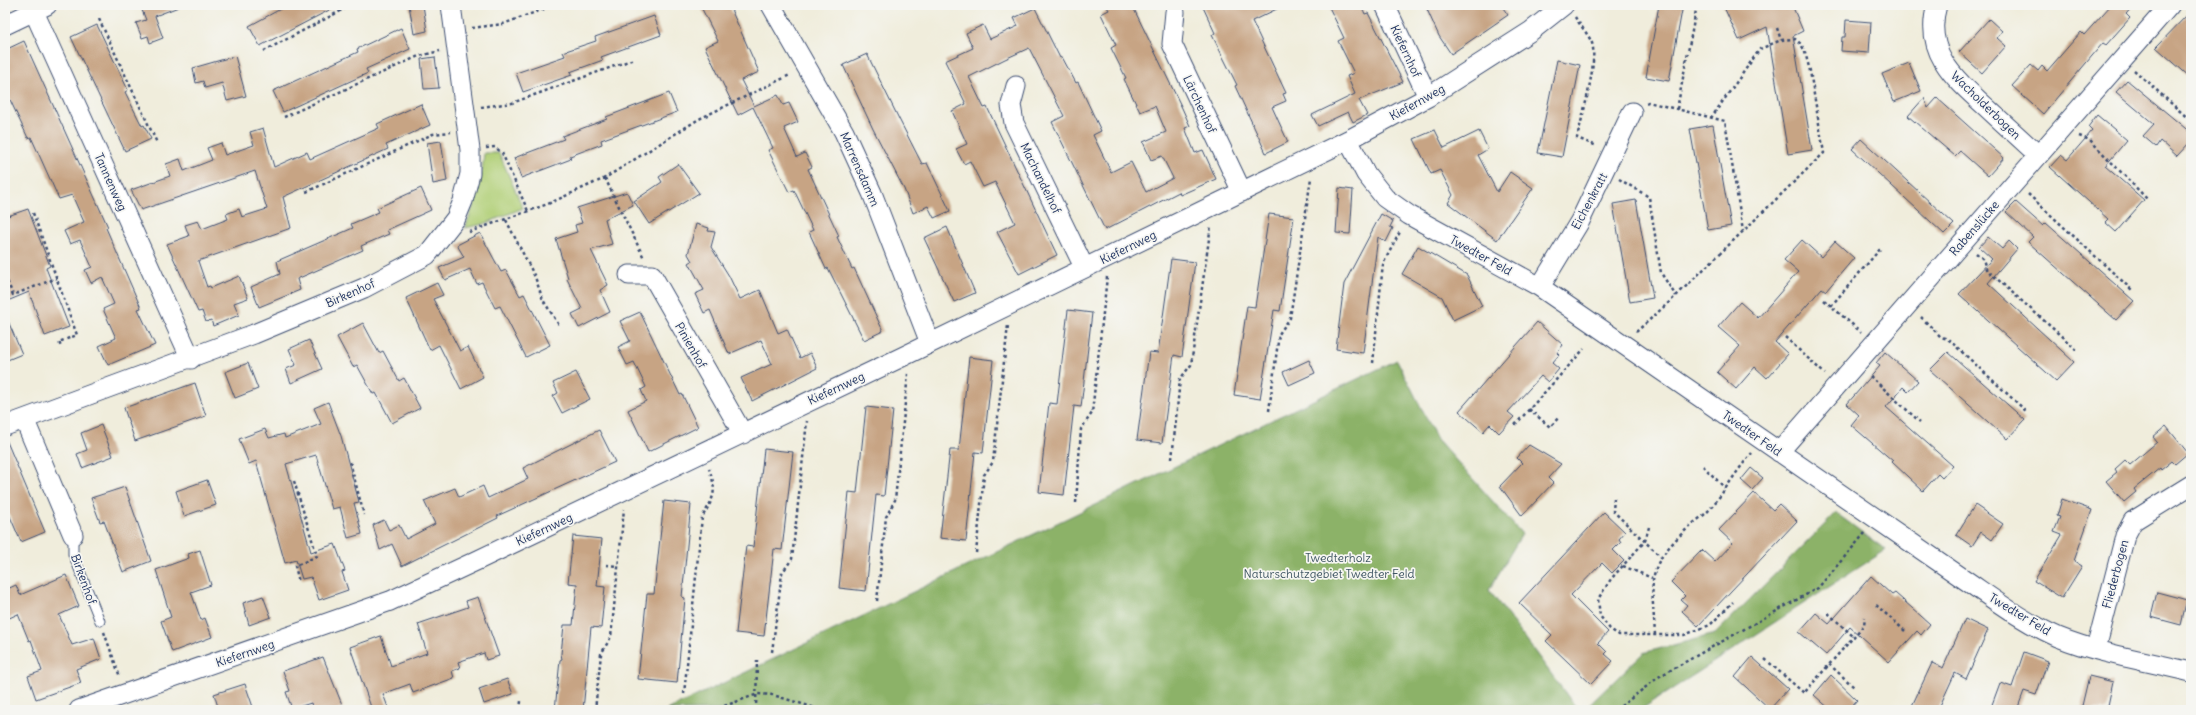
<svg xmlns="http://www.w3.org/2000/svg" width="2196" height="715" font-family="Delius,sans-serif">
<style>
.green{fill:#b0cf76;stroke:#667f6a}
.forest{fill:#8cb267;stroke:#547062}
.building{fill:#c7a484}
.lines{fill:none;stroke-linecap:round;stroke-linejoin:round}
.service-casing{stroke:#3b4c71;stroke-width:11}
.minor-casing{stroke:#3b4c71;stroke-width:21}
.path{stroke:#3b4c71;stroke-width:2.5;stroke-dasharray:3 3;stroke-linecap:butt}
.service{stroke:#fff;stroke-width:9}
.minor{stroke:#fff;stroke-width:19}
.labels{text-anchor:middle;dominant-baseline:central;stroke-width:3.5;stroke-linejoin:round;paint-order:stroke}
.street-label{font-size:12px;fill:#1b2f5e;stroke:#f6f6f2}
.park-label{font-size:12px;fill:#405764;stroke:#f6f6f2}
</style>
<rect width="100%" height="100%" fill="#f6f6f2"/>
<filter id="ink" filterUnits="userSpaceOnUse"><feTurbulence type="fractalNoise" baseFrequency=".025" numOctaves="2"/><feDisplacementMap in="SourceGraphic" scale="8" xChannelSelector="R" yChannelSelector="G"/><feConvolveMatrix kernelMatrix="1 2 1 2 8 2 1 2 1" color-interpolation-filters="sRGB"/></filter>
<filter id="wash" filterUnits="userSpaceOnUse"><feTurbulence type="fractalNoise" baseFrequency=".012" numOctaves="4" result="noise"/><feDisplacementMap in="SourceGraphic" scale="16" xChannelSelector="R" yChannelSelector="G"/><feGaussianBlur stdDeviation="0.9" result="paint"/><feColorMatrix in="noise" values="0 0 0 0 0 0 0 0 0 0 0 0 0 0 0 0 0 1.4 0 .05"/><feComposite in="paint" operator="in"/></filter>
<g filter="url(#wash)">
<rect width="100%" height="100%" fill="#f0eddc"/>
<path class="green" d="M 484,153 L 499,153 L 523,208 L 484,224 L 465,228 C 475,203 482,180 484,153 Z"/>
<path class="forest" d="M 1397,360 L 1437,439 L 1522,534 L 1489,590 L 1578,710 L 667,710 Z
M 1836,513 L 1886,550 L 1640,710 L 1584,710 L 1643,653 L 1715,634 Z"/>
<g id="blocks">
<path class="building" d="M 140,5 L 181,5 L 181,6 L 155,16 L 163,38 L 150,43 L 148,36 L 142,38 L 136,23 L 146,20 Z
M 288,5 L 339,5 L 260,46 L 249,26 Z
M 409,5 L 423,5 L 427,31 L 414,34 Z
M 700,5 L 729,5 L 759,72 L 741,80 L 754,106 L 778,95 L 783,105 L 789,103 L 798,122 L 784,128 L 797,157 L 805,153 L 812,167 L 808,169 L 839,236 L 837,237 L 852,269 L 854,268 L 883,331 L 864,340 L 828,268 L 826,269 L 809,232 L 813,230 L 794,190 L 789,192 L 768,150 L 773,148 L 753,107 L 738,115 L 705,47 L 718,41 Z
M 1106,5 L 1132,5 L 1182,108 L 1190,126 L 1185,128 L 1195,153 L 1203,150 L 1216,179 L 1180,195 L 1179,192 L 1105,230 L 1052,122 L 1064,116 L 1029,48 L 1005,59 L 969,77 L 984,108 L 987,107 L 1057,255 L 1019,274 L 997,232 L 1015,223 L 995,182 L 983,187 L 970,161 L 964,164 L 956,149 L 967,144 L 952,111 L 966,104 L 945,61 L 973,48 L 966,33 L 983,25 L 990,39 L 1018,26 L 1014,18 L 1035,8 L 1060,58 L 1062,57 L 1076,83 L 1078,82 L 1101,131 L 1093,135 L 1111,172 L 1131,162 L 1146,192 L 1173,178 L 1162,156 L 1151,160 L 1143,142 L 1166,132 L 1155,106 L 1140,112 L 1124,79 L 1126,78 L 1111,48 L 1116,45 L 1101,14 L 1109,10 Z
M 1202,5 L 1285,5 L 1252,21 L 1286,93 L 1283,94 L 1286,101 L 1272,107 L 1288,142 L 1266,153 L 1235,86 L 1237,85 L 1212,35 L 1215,33 Z
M 1328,5 L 1361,5 L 1365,14 L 1368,13 L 1403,82 L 1359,100 L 1367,115 L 1353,122 L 1348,112 L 1318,126 L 1312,115 L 1355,94 L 1347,76 L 1354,73 L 1338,41 L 1344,38 Z
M 1425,5 L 1501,5 L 1508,15 L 1451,54 L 1439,36 Z
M 1659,5 L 1683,5 L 1669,81 L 1646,77 Z
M 1723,5 L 1792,5 L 1803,31 L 1793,36 L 1812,150 L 1788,154 L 1767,27 L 1739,40 Z
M 2111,5 L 2134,5 L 2126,14 L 2130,18 L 2106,45 L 2103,43 L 2043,114 L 2012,86 L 2031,65 L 2038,71 L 2042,66 L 2047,71 L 2081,32 L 2084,35 Z
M 2191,11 L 2191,78 L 2156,47 Z
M 654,16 L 661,35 L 601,57 L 603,60 L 570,72 L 572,75 L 523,92 L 516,73 L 565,56 L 563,52 L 596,41 L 595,37 Z
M 1989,19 L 2002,31 L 1997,38 L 2006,46 L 1982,73 L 1959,52 Z
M 1846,20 L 1871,22 L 1869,53 L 1841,51 L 1842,37 L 1845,37 Z
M 97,25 L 128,90 L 125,92 L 142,126 L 144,125 L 151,139 L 125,151 L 71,37 Z
M 401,28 L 410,49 L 366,69 L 368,73 L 283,112 L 273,91 L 358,52 L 357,49 Z
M 24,41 L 108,227 L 106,228 L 141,308 L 138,309 L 155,345 L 108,365 L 99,346 L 116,338 L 103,309 L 114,304 L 102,277 L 91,283 L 85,270 L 92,267 L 80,240 L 70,244 L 64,231 L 84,222 L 72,195 L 59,199 L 31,137 L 28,138 L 5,89 L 5,50 Z
M 867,54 L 899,119 L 922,164 L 927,163 L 950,211 L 934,218 L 928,206 L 913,213 L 904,189 L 873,129 L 843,65 Z
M 235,56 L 246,96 L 227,101 L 222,83 L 205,88 L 203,81 L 196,83 L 193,68 Z
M 435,57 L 439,88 L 424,89 L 421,59 Z
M 1557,60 L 1580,65 L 1562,157 L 1538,153 Z
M 1909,63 L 1921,91 L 1894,102 L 1882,74 Z
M 2127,80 L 2191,133 L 2191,141 L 2177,156 L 2160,141 L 2156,147 L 2143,136 L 2154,124 L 2116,92 Z
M 669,93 L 677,112 L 601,140 L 602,144 L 570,156 L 571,159 L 521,178 L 514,158 L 564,139 L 562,136 L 607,119 L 606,117 Z
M 1924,98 L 1928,108 L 1937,98 L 2004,158 L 1988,176 L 1960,151 L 1955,156 L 1908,116 Z
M 421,104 L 430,125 L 386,145 L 388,149 L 283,197 L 291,228 L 198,261 L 207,287 L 210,286 L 211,288 L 239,276 L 248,298 L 234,303 L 239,315 L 213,326 L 211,320 L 206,322 L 202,311 L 198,312 L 167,244 L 189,236 L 185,225 L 198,221 L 202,229 L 228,219 L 226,214 L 239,209 L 242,217 L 267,209 L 255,171 L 141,210 L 131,190 L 170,176 L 166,164 L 180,159 L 184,171 L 212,160 L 207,148 L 221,143 L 225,155 L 254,145 L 250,132 L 263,128 L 274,167 L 307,152 L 310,159 L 379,128 L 377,124 Z
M 2097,115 L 2127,140 L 2105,166 L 2144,200 L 2116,232 L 2105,222 L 2108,219 L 2050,167 L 2061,155 L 2067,160 L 2092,131 L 2088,127 Z
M 1713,125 L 1731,226 L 1708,230 L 1690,129 Z
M 1435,130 L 1444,148 L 1479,131 L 1488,149 L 1478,155 L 1497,192 L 1510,172 L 1533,188 L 1497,240 L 1448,203 L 1453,195 L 1440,170 L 1431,174 L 1414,139 Z
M 1861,139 L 1954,224 L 1944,234 L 1852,149 Z
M 441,141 L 447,181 L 433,184 L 427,143 Z
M 678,164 L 699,193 L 649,224 L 634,201 L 662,182 L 659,177 Z
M 421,188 L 431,210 L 387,230 L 389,234 L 361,246 L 363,250 L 297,279 L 300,290 L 259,307 L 251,287 L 280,274 L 277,261 L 353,228 L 351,224 L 379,212 L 377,208 Z
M 1339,188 L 1353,190 L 1350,234 L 1336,233 Z
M 627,192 L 633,205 L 605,219 L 612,244 L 591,250 L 608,285 L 600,290 L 610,312 L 579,328 L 572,314 L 582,309 L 567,279 L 568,278 L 556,239 L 577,232 L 575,225 L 582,223 L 577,208 Z
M 1636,200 L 1653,298 L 1630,302 L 1613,204 Z
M 2016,202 L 2043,226 L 2046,223 L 2134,301 L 2116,320 L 2028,242 L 2033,237 L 2006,212 Z
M 28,209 L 50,266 L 46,268 L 69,327 L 45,336 L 29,292 L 5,302 L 5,217 Z
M 1269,214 L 1294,217 L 1280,311 L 1274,310 L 1260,399 L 1234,395 L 1247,306 L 1255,307 Z
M 1381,214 L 1393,221 L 1390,227 L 1393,228 L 1386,242 L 1378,237 L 1363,353 L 1336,349 L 1344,284 Z
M 696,224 L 709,228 L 708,231 L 715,232 L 711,247 L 729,276 L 740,299 L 760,290 L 778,333 L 787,329 L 800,358 L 810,353 L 817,368 L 752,401 L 741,378 L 772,364 L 761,340 L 729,354 L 710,310 L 704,313 L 695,294 L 704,290 L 689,263 L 692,261 L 688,254 Z
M 947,227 L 975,293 L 954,302 L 924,238 Z
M 480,233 L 501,272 L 506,270 L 520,296 L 524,294 L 550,345 L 526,357 L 500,306 L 495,308 L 482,282 L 477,284 L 470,269 L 445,280 L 439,268 L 464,257 L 457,245 Z
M 1988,237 L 2002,249 L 2009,241 L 2017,249 L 1988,283 L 2074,362 L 2056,381 L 1959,294 L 1992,259 L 1979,247 Z
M 1802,240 L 1821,257 L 1835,241 L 1854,258 L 1826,291 L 1822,288 L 1775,342 L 1788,354 L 1767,378 L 1755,367 L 1736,389 L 1717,372 L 1740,346 L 1718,327 L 1740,302 L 1758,318 L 1798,272 L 1784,260 Z
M 1418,246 L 1467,275 L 1482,306 L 1453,320 L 1442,297 L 1402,274 Z
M 1171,259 L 1195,262 L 1182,357 L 1174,355 L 1162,443 L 1137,440 L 1149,352 L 1158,353 Z
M 437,283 L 443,295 L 433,299 L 460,351 L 468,347 L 483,377 L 461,389 L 439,345 L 430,350 L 406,298 Z
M 1068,310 L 1092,313 L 1081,407 L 1074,406 L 1064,495 L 1039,492 L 1049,403 L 1057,404 Z
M 640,312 L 680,395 L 682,394 L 698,427 L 648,452 L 628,410 L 646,401 L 641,390 L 646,387 L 634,362 L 627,365 L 618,347 L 630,341 L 620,321 Z
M 5,314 L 22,354 L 5,361 Z
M 1537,322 L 1563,345 L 1557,353 L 1559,355 L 1552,363 L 1559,369 L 1548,382 L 1541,376 L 1508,412 L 1514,417 L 1499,433 L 1490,424 L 1483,432 L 1459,411 Z
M 363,323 L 379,353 L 383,351 L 399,381 L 404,378 L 420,408 L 392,423 L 376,393 L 373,394 L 357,365 L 353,367 L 337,337 Z
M 309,340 L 322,369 L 291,383 L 286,369 L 296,365 L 289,349 Z
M 1885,352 L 1918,381 L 1908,392 L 1903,387 L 1886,407 L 1953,466 L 1942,478 L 1938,474 L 1923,491 L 1892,462 L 1893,461 L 1851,425 L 1859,415 L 1847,404 L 1880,366 L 1876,363 Z
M 1948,352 L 2025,420 L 2007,439 L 1930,370 Z
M 969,357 L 993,360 L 983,453 L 975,452 L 966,541 L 940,538 L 950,450 L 959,450 Z
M 1309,360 L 1315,373 L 1289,385 L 1283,372 Z
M 248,363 L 258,389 L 235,398 L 225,372 Z
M 576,372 L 590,399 L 562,413 L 553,396 L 558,393 L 553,383 Z
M 195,383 L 206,416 L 135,441 L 124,408 Z
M 328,402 L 341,436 L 359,502 L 354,503 L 362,534 L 348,538 L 340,507 L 332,509 L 316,455 L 286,464 L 311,552 L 335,544 L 345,571 L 342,572 L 348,590 L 319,600 L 311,577 L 302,579 L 296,560 L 285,563 L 256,461 L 249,464 L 239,439 L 265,429 L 269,438 L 284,434 L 285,438 L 321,424 L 314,408 Z
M 866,407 L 893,410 L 884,496 L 876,495 L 866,591 L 839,588 L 849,492 L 857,493 Z
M 101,425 L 113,456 L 82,468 L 77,454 L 87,450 L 81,433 Z
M 2166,426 L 2188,453 L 2175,464 L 2172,461 L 2161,470 L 2160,468 L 2134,489 L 2136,492 L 2124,502 L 2106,481 L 2117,472 L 2115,469 L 2125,460 L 2130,465 L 2157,442 L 2153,437 Z
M 599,430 L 615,462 L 497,516 L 498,518 L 402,566 L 392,544 L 380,550 L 373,525 L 384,520 L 389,530 L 399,525 L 406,539 L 435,524 L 424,501 L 455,488 L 459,497 L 483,486 L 488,498 L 528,479 L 523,468 Z
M 5,437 L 45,532 L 21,542 L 5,505 Z
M 1529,445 L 1561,464 L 1548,478 L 1553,483 L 1522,516 L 1500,486 L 1522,463 L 1517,458 Z
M 764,449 L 793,452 L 782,550 L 774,549 L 764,636 L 736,633 L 746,546 L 753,547 Z
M 1751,468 L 1763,478 L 1752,490 L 1741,480 Z
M 207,480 L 216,505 L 184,516 L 176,491 Z
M 125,487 L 151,561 L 123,572 L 104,521 L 100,522 L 91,498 Z
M 1754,493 L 1773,510 L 1779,504 L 1797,521 L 1698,626 L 1682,611 L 1687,605 L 1681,600 L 1685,596 L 1671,582 L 1702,550 L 1715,562 L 1733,543 L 1719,530 Z
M 2062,499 L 2092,510 L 2074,561 L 2082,566 L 2062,598 L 2034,581 L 2062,535 L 2054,532 L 2060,517 L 2057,516 Z
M 664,501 L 691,504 L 682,597 L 685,598 L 677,683 L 638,679 L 647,594 L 654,594 Z
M 1975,505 L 2003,524 L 1992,540 L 1981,532 L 1972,546 L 1956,535 Z
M 1604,512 L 1625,532 L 1619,539 L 1621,542 L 1613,550 L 1624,561 L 1612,573 L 1602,563 L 1571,595 L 1608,632 L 1598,643 L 1607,652 L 1605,654 L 1613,661 L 1591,684 L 1546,641 L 1552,635 L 1519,603 Z
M 573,536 L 602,539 L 597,586 L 605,587 L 601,628 L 591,627 L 583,710 L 555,710 L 560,660 L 562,659 L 561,654 L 564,625 L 573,625 L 577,584 L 568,583 Z
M 200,550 L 211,585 L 191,592 L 201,620 L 205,618 L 212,637 L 172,652 L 161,621 L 171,617 L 156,570 L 189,558 L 188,554 Z
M 66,575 L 79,606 L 59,615 L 72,645 L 94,638 L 101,659 L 76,669 L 81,683 L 36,699 L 28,676 L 42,671 L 31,640 L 29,641 L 18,614 L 5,620 L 5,590 L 16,585 L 20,595 Z
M 1871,576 L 1892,595 L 1895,593 L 1930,624 L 1921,635 L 1917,631 L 1889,662 L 1850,627 L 1826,655 L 1799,632 L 1816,613 L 1829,624 Z
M 2157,592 L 2187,600 L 2181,625 L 2151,617 Z
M 263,596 L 271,617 L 249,625 L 243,603 Z
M 478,597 L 499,656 L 486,660 L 484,653 L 458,662 L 460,668 L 452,671 L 454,678 L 413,693 L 410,684 L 383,694 L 389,710 L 372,710 L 350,647 L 381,636 L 391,666 L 427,653 L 418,624 L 468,607 L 466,601 Z
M 1965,619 L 1988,630 L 1966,679 L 1955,673 L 1938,710 L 1910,710 L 1932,663 L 1943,668 Z
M 2024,652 L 2048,661 L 2036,695 L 2024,691 L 2017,710 L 1990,710 L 2000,683 L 2012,687 Z
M 323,657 L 343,707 L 335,710 L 313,710 L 311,703 L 292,709 L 286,692 L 290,691 L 283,671 Z
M 1752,657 L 1788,689 L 1770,709 L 1735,677 Z
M 1831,675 L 1857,700 L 1848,710 L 1831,710 L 1814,695 Z
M 2089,676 L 2113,682 L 2107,710 L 2081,710 Z
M 507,679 L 513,694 L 484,704 L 479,689 Z
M 245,684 L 254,710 L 219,710 L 214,694 Z"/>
</g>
</g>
<g filter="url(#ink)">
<use href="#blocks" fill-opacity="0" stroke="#3b4c71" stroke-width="1"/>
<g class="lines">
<g class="service-casing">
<path id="service" d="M 73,535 L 73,554 L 100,621"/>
</g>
<g class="minor-casing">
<path id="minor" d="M 31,5 L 191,359
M 771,5 L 844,132 L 872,193 L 930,343
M 1385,5 L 1428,97
M 1937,5 C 1923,52 1955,79 1986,107 C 2003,123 2021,139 2038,155
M 1175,12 L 1172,44 L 1242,192
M 5,25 L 47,5
M 1016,86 L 1011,105 L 1014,123 L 1084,267
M 1348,140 L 1366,174 L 1385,198 L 1409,215 L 1540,287 L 1961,577 C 1992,598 2023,622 2058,637 C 2100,654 2147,661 2191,672
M 629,275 L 652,275 L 743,434
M 1540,287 L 1580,221 L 1632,112
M 25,421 L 73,535
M 5,426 L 254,334 L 364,288 L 427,255 L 456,218 L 463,201 L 470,174 L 470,150 L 451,5
M 1779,452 L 2170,5
M 2096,649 L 2125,536 L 2133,521 L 2191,485
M 79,710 L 390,601 L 476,561 L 904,356 L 1348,140 L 1428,97 L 1531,31 L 1564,5"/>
</g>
<path class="path" d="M 1575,17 C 1580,25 1588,34 1592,43 C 1598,62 1582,117 1577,138 L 1597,146
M 99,19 L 157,143
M 472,28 L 503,24 L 555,5
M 1777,28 L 1781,40
M 264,51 L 352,5
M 2134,70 L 2191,121
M 1646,103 L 1648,102 L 1725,121 L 1743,231
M 481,107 L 512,103 L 634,59
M 1677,109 L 1697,5
M 284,117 L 419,56 L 440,51
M 2079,136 L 2090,140 L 2148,200
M 486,148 L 495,147 L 502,153 L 528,211
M 605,178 L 644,258
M 1619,179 L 1649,197 L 1661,273 L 1676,296
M 306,192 L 433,134 L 451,132
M 2028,194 L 2133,291
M 33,213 L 77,335 L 59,342 L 61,347
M 506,220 L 535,277 L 543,300 L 559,325
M 469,232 L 548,204 L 605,178 L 699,119 L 790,75
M 1976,253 L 1983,259 L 1986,269 L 2078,351
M 5,276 L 13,295 L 57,278
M 1824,300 L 1861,332
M 1831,306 L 1881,248
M 1921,317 L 1941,337 L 1948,339 L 2027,412
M 1636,332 L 1676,296 L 1824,153 L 1810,71 L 1805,52 L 1801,44 L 1795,39 L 1781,40 L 1760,49 L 1711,118
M 1785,337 L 1825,374
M 1373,363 L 1383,264 L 1401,230
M 1870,376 L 1920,422
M 1529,409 L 1550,427 L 1559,417
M 1269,411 L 1279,334 L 1290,318 L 1311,178
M 1515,425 L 1584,349
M 1172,459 L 1180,379 L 1191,365 L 1211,225
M 350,462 L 364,515
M 1703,466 L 1725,488
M 294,481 L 317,556 L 295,566 L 299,582
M 1614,498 L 1613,511 L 1660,556
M 1076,503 L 1081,429 L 1092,413 L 1107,277
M 1649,527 L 1645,541 L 1611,579 L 1598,599 L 1600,616 L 1610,629 L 1619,635 L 1684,635 L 1710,625 L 1733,602
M 976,553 L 984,475 L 993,462 L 1008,325
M 606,565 L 618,566
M 1623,566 L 1652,578
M 877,601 L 886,517 L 895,500 L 908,374
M 1876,605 L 1905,631
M 1828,613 L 1854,637
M 104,632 L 120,677
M 1655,635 C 1652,578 1644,568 1689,527 C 1695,521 1704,516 1710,509 C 1725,491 1736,471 1752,453
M 772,652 L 782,573 L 792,559 L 807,421
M 1765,659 L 1804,693 L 1864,625 L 1865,617
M 1829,664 L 1854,687
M 684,694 L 702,517 C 715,497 717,490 709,469
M 520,710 L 521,701
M 595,710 L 601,654 L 611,637 L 624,509
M 713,710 L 758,694 L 773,695 L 822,710
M 756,710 L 757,660
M 1616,710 L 1660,676 L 1818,588 L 1865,533
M 2190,710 L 2191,707"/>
<use href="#service" class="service"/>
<use href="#minor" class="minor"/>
</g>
</g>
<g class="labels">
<g class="street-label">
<text transform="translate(1406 51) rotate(65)">Kiefernhof</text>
<text transform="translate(1417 102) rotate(-29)">Kiefernweg</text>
<text transform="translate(1200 104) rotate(65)">Lärchenhof</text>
<text transform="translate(1986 105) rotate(44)">Wacholderbogen</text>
<text transform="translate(860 169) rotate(66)">Marrensdamm</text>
<text transform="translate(1041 178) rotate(64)">Machandelhof</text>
<text transform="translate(111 182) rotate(66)">Tannenweg</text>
<text transform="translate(1589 201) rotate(-62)">Eichenkratt</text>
<text transform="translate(1974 228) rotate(-49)">Rabenslücke</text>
<text transform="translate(1128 247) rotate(-26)">Kiefernweg</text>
<text transform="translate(1481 255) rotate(29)">Twedter Feld</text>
<text transform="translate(350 293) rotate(-24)">Birkenhof</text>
<text transform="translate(691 345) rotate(60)">Pinienhof</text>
<text transform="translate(836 388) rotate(-25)">Kiefernweg</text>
<text transform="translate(1752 433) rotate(35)">Twedter Feld</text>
<text transform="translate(544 529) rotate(-25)">Kiefernweg</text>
<text transform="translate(2115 574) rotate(-75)">Fliederbogen</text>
<text transform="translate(84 579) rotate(70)">Birkenhof</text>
<text transform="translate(2020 614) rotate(31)">Twedter Feld</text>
<text transform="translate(245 653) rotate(-19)">Kiefernweg</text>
</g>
<g class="park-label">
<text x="1338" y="557">Twedterholz</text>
<text x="1329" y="573">Naturschutzgebiet Twedter Feld</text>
</g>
</g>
<rect width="2196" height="715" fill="none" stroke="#f6f6f2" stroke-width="20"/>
</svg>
